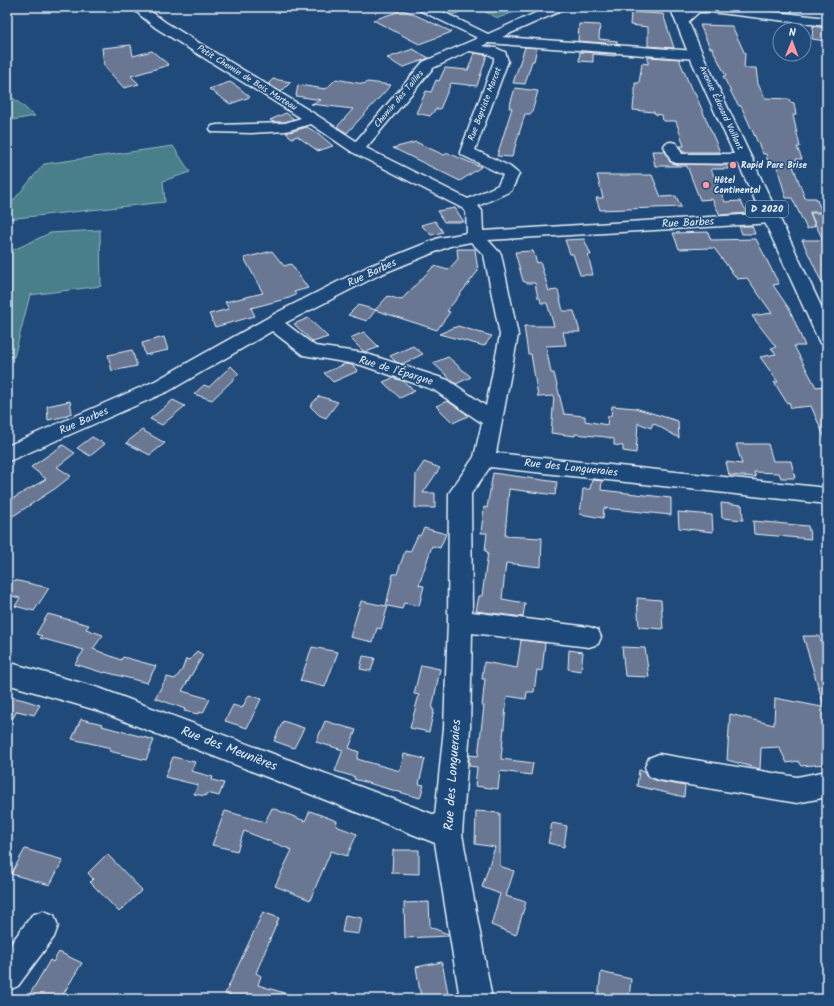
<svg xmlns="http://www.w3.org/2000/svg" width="834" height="1006" font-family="Kalam,sans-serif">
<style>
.green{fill:#4a7e8b;stroke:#99b8c2}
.building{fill:#6b7792;stroke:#e8f1f8}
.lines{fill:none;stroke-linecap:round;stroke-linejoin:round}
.minor-casing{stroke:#e8f1f8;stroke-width:3}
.major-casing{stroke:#e8f1f8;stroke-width:3}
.minor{fill:#1f4a7a;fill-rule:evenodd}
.major{fill:#1f4a7a;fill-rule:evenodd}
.poi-dot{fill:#ff9aa2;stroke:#1f4a7a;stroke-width:1.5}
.labels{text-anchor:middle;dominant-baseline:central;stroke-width:3;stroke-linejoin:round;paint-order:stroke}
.far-street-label{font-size:9px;fill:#e8f1f8;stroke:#1f4a7a}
.far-poi-label{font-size:9px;font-weight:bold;fill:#e8f1f8;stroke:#1f4a7a;text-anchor:start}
.shield{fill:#1f4a7a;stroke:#acbfd2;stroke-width:1}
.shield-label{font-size:10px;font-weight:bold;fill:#e8f1f8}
.street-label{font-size:11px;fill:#e8f1f8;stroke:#1f4a7a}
.near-street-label{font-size:13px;fill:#e8f1f8;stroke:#1f4a7a}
</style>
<rect width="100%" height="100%" fill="#1f4a7a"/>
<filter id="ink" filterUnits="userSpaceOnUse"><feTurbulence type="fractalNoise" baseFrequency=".025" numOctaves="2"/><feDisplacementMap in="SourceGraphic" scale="8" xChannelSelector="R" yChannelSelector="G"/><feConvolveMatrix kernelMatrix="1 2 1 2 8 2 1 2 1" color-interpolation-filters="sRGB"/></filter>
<g filter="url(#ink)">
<path class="green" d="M 426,7 L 474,7 L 447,17 Z
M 475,7 L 528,7 L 498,18 Z
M 7,93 L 35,116 L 7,121 Z
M 173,146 L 190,172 L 163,181 L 165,202 L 7,219 L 7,208 L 44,164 Z
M 100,230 L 101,286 L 30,295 L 14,357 L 7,357 L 7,253 L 50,233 Z"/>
<path class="building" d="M 403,10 L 411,13 L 452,32 L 419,44 L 373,20 Z
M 631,12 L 663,14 L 674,48 L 648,46 L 648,27 L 630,25 Z
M 579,24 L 600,25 L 599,39 L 617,41 L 617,44 L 578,41 Z
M 700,25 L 732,26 L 745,54 L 744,68 L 756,68 L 758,84 L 765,98 L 789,99 L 790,102 L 794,103 L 796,115 L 793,115 L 800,147 L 797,147 L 802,159 L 796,159 L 798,166 L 793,166 L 805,198 L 816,198 L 822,212 L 810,212 L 815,226 L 807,229 L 792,198 L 786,198 L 776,163 L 768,163 L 766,154 L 763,154 L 741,106 L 739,106 L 735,100 L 723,76 L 726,76 L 712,48 L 710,48 Z
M 813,26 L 825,28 L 825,41 L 812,39 Z
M 131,45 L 133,56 L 152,51 L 169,65 L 131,76 L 139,84 L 124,88 L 104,66 L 102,48 Z
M 525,47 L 537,48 L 534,61 L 532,61 L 525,84 L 513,83 Z
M 413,49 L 429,58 L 404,67 L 401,67 L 387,58 Z
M 580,52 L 616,54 L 615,56 L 593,54 L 593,62 L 579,61 Z
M 474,53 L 487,55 L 477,86 L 451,83 L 440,109 L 436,109 L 430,116 L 416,113 L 426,91 L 431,92 L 436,80 L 439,81 L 445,68 L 468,70 Z
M 648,57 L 679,59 L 692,91 L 694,91 L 720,152 L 683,152 L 679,146 L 684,146 L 676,121 L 663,121 L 662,115 L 655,114 L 654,112 L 633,110 L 634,98 L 635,98 L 635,83 L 639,83 L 642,63 L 648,64 Z
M 273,79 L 291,82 L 281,92 L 268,84 Z
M 336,79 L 363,84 L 368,82 L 391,85 L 347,133 L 337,127 L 353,109 L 311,104 L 321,100 L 296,96 L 298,85 L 326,89 Z
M 230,82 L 238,87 L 250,97 L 230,104 L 209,89 Z
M 515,88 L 538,91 L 532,112 L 530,114 L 525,114 L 512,157 L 497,156 L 512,108 L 509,108 Z
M 286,113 L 294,119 L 285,122 L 273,122 L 270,120 Z
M 307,127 L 319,134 L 333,146 L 318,151 L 297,136 L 292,138 L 286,133 Z
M 416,142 L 444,155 L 448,153 L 481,167 L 460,181 L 393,148 Z
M 652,151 L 665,151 L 670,162 L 676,164 L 726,165 L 728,169 L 711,169 L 725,202 L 740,201 L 748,213 L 720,215 L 712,199 L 700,200 L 687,166 L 655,166 Z
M 597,175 L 652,175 L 661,197 L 676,196 L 681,207 L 600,210 L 596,198 L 603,198 Z
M 455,208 L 464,222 L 444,222 L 437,211 Z
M 810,213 L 827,213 L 827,294 L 802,240 L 823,240 Z
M 435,221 L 443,232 L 431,235 L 421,225 Z
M 739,226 L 752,226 L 755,234 L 742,234 Z
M 708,232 L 711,240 L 756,239 L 779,284 L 773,285 L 790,310 L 805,346 L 794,346 L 816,387 L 823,386 L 827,396 L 827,443 L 811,406 L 791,408 L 789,402 L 787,403 L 774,382 L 778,382 L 760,357 L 776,354 L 771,348 L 776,347 L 752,316 L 772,313 L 747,278 L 737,279 L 714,248 L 679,249 L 673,233 Z
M 584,239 L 591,255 L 588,255 L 593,275 L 580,275 L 573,254 L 570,254 L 565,240 Z
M 457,249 L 475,249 L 478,271 L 447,311 L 450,312 L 437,330 L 375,310 L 388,296 L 401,300 L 434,266 L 448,270 L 458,259 Z
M 272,251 L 284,266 L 291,264 L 308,288 L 294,292 L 296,295 L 289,298 L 251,308 L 255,316 L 215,327 L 209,314 L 229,309 L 225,302 L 263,293 L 244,258 Z
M 533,251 L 537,263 L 540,262 L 549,291 L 558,290 L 563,311 L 574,311 L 580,332 L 563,332 L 566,345 L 546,346 L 551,373 L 554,373 L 564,414 L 585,416 L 585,421 L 607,425 L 608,416 L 611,416 L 612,406 L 635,408 L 678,421 L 679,438 L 653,423 L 651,428 L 638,423 L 636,453 L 623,451 L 623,446 L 614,445 L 614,439 L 606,437 L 575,434 L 575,436 L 551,433 L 554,396 L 538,397 L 531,354 L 528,354 L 524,326 L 554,326 L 547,303 L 541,303 L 540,298 L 538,298 L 535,283 L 527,283 L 523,281 L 515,252 Z
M 358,305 L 376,310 L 367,321 L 348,315 Z
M 308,318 L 328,337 L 313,342 L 294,324 Z
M 458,326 L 481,333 L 492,336 L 484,346 L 439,334 Z
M 364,332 L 379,347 L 366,352 L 363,351 L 350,338 Z
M 164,337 L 168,350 L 145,355 L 142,343 Z
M 413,346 L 423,354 L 402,364 L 396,362 L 390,356 Z
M 132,350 L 137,366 L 112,371 L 108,355 Z
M 448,357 L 471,377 L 456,384 L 433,363 Z
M 345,364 L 352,365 L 358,371 L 333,382 L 324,373 Z
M 231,366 L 239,374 L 212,400 L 194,394 L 204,385 L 209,387 Z
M 393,378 L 403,381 L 415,391 L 400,398 L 383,382 Z
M 319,396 L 338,402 L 326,418 L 319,415 L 310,406 Z
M 173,400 L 185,406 L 162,425 L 150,419 Z
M 70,401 L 72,413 L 66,415 L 67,416 L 48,420 L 47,406 Z
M 447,401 L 464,412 L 468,416 L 453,423 L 436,406 Z
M 142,430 L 165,443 L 150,455 L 126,443 Z
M 92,437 L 105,444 L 90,456 L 77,448 Z
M 736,444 L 768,444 L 773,461 L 791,461 L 795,478 L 781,478 L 779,473 L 754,472 L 756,477 L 729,475 L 726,462 L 742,464 Z
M 63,445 L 75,453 L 57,467 L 71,476 L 56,488 L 7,520 L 7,502 L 46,479 L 31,467 Z
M 424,462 L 440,468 L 423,493 L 435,493 L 435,508 L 415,508 L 416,474 Z
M 493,473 L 557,482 L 555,495 L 509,489 L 505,536 L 542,538 L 541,567 L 506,563 L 502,599 L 525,603 L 523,617 L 476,611 L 479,596 L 482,596 L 488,552 L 485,551 L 487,533 L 481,533 L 484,507 L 487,508 Z
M 592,480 L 602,481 L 601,490 L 671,498 L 671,515 L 604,508 L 603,518 L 580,514 L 583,489 L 590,489 Z
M 721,503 L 742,505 L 743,520 L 722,518 Z
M 678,512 L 712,515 L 713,532 L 679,528 Z
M 753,521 L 808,526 L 811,539 L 754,534 Z
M 424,528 L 446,534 L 440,548 L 432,546 L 419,585 L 424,586 L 419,606 L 404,603 L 402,609 L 388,606 L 381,629 L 377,628 L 373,642 L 350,637 L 361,601 L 386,606 L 393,574 L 397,574 L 405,551 L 410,552 L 418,535 L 420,536 Z
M 14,580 L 49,588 L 34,611 L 15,606 L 20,598 L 7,595 L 7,590 Z
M 637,598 L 661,600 L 663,629 L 639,627 Z
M 48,614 L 89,625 L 86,629 L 103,635 L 93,649 L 121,660 L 123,657 L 156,666 L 147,683 L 105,672 L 104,673 L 75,664 L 84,650 L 40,638 L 42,636 L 36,634 Z
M 803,636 L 819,636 L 827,659 L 827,706 L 824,706 Z
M 521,640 L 545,643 L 542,671 L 537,670 L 534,692 L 527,692 L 526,699 L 507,696 L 501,759 L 533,763 L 531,775 L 500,771 L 498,789 L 475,786 L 477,767 L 469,766 L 469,755 L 478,756 L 484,706 L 482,706 L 485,679 L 482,679 L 484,662 L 517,668 Z
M 312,647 L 338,652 L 325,687 L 300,681 Z
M 622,647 L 645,648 L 649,677 L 625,676 Z
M 569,650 L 583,652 L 581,671 L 568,669 Z
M 197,651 L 203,655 L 182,691 L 210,699 L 203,713 L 199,712 L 198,714 L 184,711 L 185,709 L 155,698 L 167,677 L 175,679 L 182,670 L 186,659 L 190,660 Z
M 363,656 L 375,658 L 371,671 L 360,669 Z
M 421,665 L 440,669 L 432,709 L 434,710 L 429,732 L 410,728 L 419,695 L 414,694 Z
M 249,695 L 261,699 L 247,728 L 225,721 L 233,705 L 242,708 Z
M 7,696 L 24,700 L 40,705 L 34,715 L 17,711 L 7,728 Z
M 775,698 L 827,708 L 827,764 L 801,766 L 798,761 L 787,763 L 779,747 L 761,748 L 760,769 L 727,760 L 730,714 L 774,725 Z
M 81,719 L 103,724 L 102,726 L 154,740 L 146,760 L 109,751 L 111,748 L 72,739 Z
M 283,721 L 304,728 L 294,748 L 274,741 Z
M 325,721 L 356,730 L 349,748 L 359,752 L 357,759 L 400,771 L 404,754 L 425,759 L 419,784 L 424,785 L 420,798 L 354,779 L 355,777 L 335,771 L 343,750 L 316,742 Z
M 173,757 L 195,762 L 191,771 L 213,777 L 212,780 L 224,783 L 219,796 L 207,793 L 205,796 L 194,794 L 198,785 L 165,777 Z
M 639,770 L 645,771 L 648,777 L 658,781 L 685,786 L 684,797 L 637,786 Z
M 272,808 L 305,821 L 310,811 L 337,821 L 336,826 L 357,834 L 347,856 L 331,851 L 310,900 L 275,886 L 292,850 L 244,831 L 237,851 L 212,845 L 225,811 L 265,822 Z
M 476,811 L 500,813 L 500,866 L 514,871 L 506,896 L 526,902 L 516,935 L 491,925 L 500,894 L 482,887 L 495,847 L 475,844 Z
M 552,823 L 567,826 L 564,847 L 548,843 Z
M 25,849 L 63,860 L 50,885 L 11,874 Z
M 393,850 L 419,850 L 419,874 L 392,873 Z
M 107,854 L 142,890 L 119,912 L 90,882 L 93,879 L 88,873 Z
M 429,902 L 430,927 L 448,934 L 448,936 L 405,938 L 404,903 Z
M 263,912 L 279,918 L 256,973 L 261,976 L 258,985 L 294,996 L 294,999 L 241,999 L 225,994 Z
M 345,915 L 362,918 L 359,934 L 342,932 Z
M 59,952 L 82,963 L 62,996 L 58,994 L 55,999 L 27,999 L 50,960 L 53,962 Z
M 442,962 L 448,993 L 443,994 L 444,999 L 428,999 L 427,997 L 421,998 L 416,967 Z
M 601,972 L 631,979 L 629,999 L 598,999 Z"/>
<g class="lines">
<g class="minor-casing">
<path id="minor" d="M 132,7 L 145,7 L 165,22 L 318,116 L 356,141 L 423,62 L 478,38 L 419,10 L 417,7 L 433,7 L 488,34 L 549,7 L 565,7 L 563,10 L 502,37 L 696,51 L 701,52 L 703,55 L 701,58 L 696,59 L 488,43 L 482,46 L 496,48 L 505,52 L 508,61 L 475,150 L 509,166 L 519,174 L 511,191 L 478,206 L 482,211 L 483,231 L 772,213 L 778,215 L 780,218 L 778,221 L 772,223 L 488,240 L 501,254 L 518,335 L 496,453 L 827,488 L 827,504 L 490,467 L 471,494 L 472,612 L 589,627 L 598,630 L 601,637 L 598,644 L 589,647 L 472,633 L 470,728 L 462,834 L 492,999 L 460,999 L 435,843 L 96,710 L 7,684 L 7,662 L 99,688 L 435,815 L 444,728 L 448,621 L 449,493 L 474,457 L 482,423 L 434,390 L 361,365 L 303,355 L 272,331 L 169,391 L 7,462 L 7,446 L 155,381 L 278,312 L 367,267 L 439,238 L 467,233 L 466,212 L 462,208 L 352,152 L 311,124 L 286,131 L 251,133 L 212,132 L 210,129 L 212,126 L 217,125 L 285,123 L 301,118 L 156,28 L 140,15 ZM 469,51 L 488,54 L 494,57 L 494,61 L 460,152 L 462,155 L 503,175 L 498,185 L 468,199 L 366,148 L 433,68 ZM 471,242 L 484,255 L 500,335 L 486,406 L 448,380 L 364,353 L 315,346 L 285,323 L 379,275 L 450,246 Z
M 691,7 L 734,7 L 827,18 L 827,26 L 711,12 L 699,12 L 686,24 L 678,24 L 676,21 Z
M 671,142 L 676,143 L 682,154 L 745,154 L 750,156 L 753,159 L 750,162 L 745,164 L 676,163 L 671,161 L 664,146 L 666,143 Z
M 659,754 L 797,777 L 827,771 L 827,797 L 797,803 L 659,780 L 649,776 L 645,767 L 649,758 Z
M 43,911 L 54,915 L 58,926 L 54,937 L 18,986 L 7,991 L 7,949 L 32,915 Z"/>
</g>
<g class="major-casing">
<path id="major" d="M 670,7 L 682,7 L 703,55 L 827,319 L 827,345 L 820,343 L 818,339 L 689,55 Z"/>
</g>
<use href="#minor" class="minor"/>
<use href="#major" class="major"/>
</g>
</g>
<g class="poi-dot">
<circle cx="733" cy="165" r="4"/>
<circle cx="706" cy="185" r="4"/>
</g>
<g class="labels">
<g class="far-street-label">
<text transform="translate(247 78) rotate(32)">Petit Chemin de Bois Marteau</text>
<text transform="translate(399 99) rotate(-50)">Chemin des Tailles</text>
<text transform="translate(485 104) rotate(-69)">Rue Baptiste Marcet</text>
<text transform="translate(721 108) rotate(65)">Avenue Édouard Vaillant</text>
</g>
<g class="far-poi-label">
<text x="741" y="165">Rapid Pare Brise</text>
<text x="714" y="180">Hôtel<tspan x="714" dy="10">Continental</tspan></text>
</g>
<rect class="shield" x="746" y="201" width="42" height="16" rx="3"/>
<g class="shield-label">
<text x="767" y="209">D 2020</text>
</g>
<g class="street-label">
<text transform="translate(688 223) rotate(-3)">Rue Barbes</text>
<text transform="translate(372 273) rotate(-25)">Rue Barbes</text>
<text transform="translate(396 371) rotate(17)">Rue de l'Épargne</text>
<text transform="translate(84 421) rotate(-24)">Rue Barbes</text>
<text transform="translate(571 468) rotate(6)">Rue des Longueraies</text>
</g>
<g class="near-street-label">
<text transform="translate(229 749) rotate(21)">Rue des Meunières</text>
<text transform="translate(453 775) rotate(-86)">Rue des Longueraies</text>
</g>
</g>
<rect width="834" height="1006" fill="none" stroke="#1f4a7a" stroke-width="24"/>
<rect x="12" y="12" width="810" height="982" fill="none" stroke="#e8f1f8" stroke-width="1.5" filter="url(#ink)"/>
<g transform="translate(792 42) rotate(1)"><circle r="19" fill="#1f4a7a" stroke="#6f8dac"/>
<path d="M0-3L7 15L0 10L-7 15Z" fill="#ff9aa2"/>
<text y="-6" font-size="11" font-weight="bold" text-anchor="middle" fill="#e8f1f8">N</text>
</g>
</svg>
